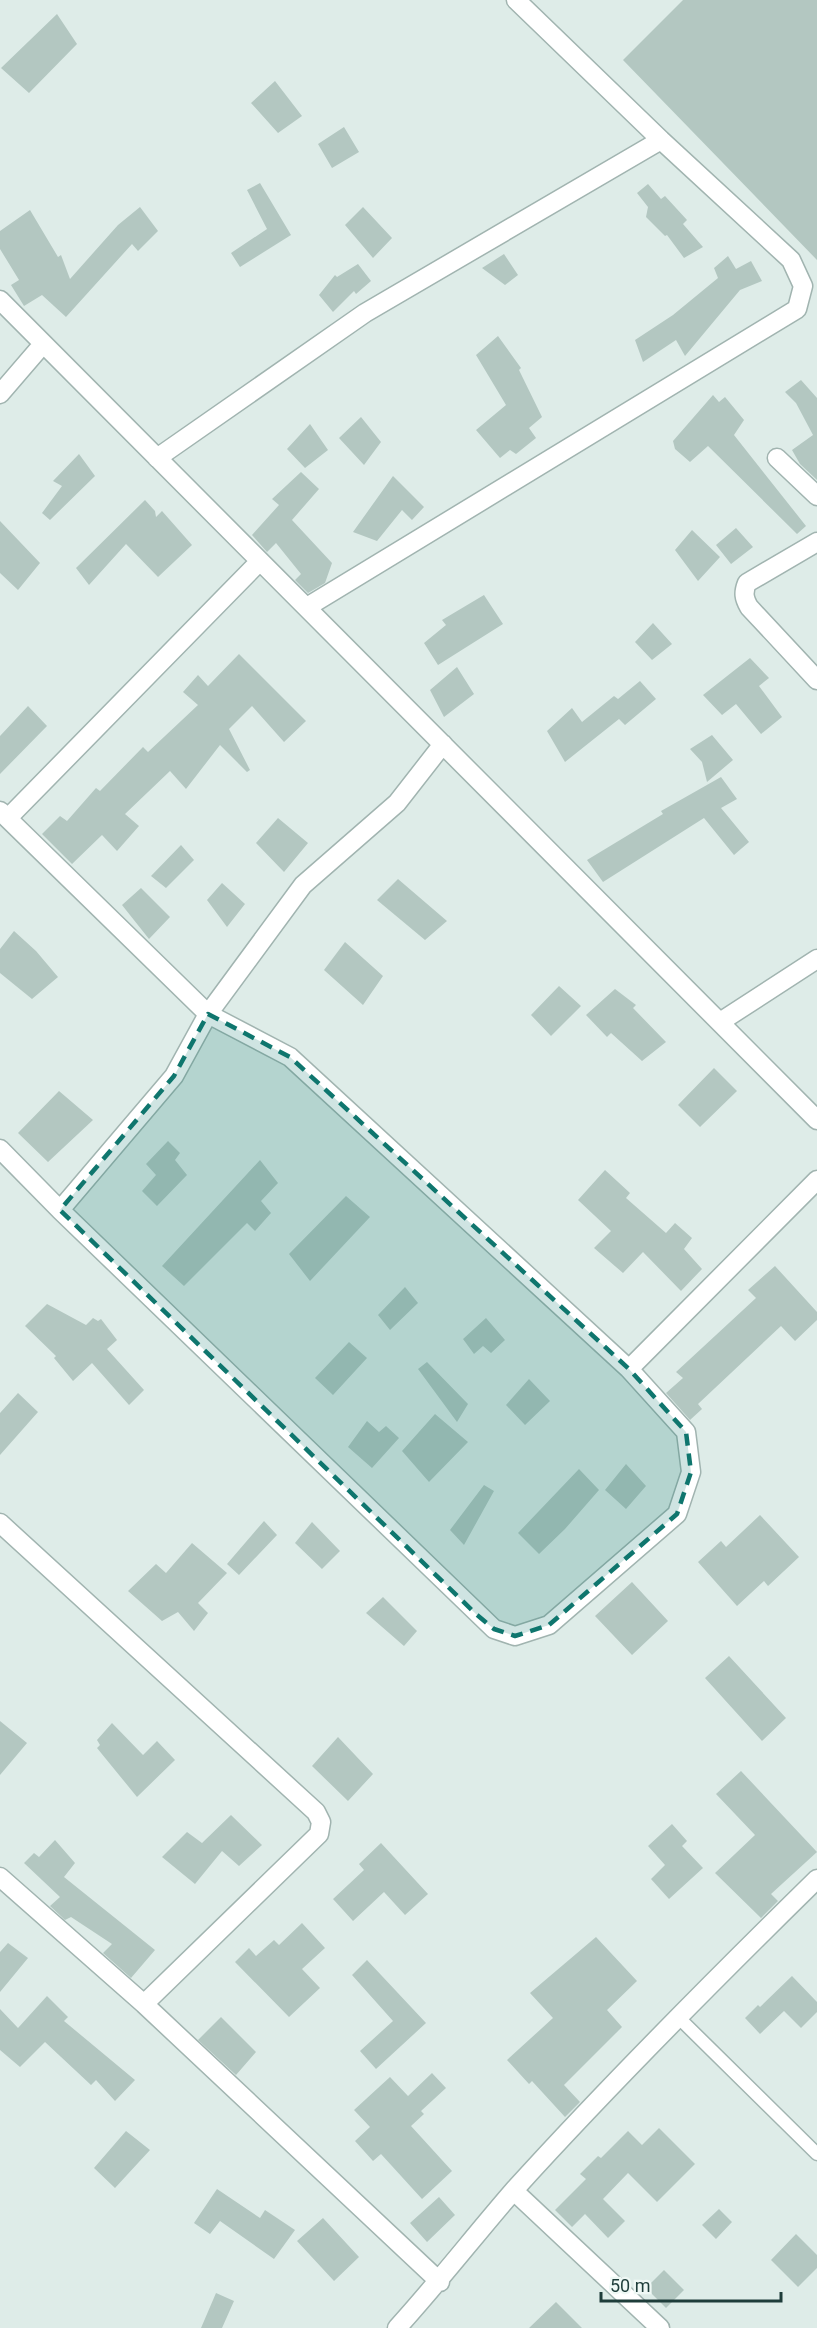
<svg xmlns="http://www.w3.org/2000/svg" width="817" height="2328" font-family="Roboto,sans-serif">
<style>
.building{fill:#b3c7c1}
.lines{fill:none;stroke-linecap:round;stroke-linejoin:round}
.service-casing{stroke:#a1b4b0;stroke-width:15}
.minor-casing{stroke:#a1b4b0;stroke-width:21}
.service{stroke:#fff;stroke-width:12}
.minor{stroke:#fff;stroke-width:18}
.marked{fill:#0f766e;fill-opacity:0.2;stroke:#0f766e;stroke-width:4.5;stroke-dasharray:12 8;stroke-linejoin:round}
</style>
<rect width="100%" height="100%" fill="#deece8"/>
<path class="building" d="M 683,0 L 817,0 L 817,260 L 623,60 Z
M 57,14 L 77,44 L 29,93 L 1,68 Z
M 275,81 L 302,116 L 278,133 L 251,103 Z
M 344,127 L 359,152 L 332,168 L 318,144 Z
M 260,183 L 291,235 L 240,267 L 231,253 L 267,229 L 247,190 Z
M 648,184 L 661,199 L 665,196 L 687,220 L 683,224 L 703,247 L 684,258 L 667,235 L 665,236 L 646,217 L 648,207 L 637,193 Z
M 140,207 L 158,231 L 138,251 L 132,244 L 66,317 L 42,295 L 24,306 L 11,285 L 19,280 L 0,249 L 0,231 L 30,210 L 58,257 L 61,255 L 70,279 L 118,225 Z
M 363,207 L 392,238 L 373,258 L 345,225 Z
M 504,254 L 518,275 L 505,285 L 482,268 Z
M 728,256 L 736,269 L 751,261 L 762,281 L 740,290 L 685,356 L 676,340 L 643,362 L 635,340 L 673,315 L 718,278 L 714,268 Z
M 358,264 L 371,281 L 356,294 L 354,291 L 333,312 L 319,295 L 335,275 L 337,277 Z
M 498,336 L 521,368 L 519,370 L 542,417 L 529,428 L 536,438 L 516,454 L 510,450 L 500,458 L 476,430 L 506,405 L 476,355 Z
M 801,380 L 817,398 L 817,480 L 800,464 L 792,450 L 813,435 L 796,403 L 785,392 Z
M 713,395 L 719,402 L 725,397 L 744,420 L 734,435 L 806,526 L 797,534 L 708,446 L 690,462 L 675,449 L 673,441 Z
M 361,417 L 381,442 L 364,465 L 339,438 Z
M 310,424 L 328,450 L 305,468 L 287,449 Z
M 79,454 L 95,476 L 50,520 L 42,513 L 62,486 L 53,481 Z
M 301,472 L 319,489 L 292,520 L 332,563 L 325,583 L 308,593 L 295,580 L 301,574 L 276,543 L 267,552 L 252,535 L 279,505 L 272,499 Z
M 393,476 L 424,507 L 412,520 L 402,510 L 377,541 L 353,532 Z
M 145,500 L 155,511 L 156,517 L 162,511 L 192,545 L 158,577 L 126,544 L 89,585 L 76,568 Z
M 0,521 L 40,563 L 18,590 L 0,573 Z
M 736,528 L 753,547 L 731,564 L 716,545 Z
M 692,530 L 720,557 L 698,581 L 675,550 Z
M 484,595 L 503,624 L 438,665 L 424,643 L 446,625 L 442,620 Z
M 653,623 L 672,644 L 652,660 L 635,642 Z
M 239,654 L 306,721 L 284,742 L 252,706 L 229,729 L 250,770 L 247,772 L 220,745 L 186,789 L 170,771 L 125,814 L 139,826 L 117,851 L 102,835 L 72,864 L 42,834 L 60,816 L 67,821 L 96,788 L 100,791 L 143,747 L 148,752 L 198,705 L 183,692 L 198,675 L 208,686 Z
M 750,658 L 769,678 L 759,686 L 782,717 L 761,734 L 736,704 L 722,715 L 703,695 Z
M 457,667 L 474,694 L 444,717 L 430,690 Z
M 640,681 L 656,699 L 625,725 L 619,719 L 565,762 L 547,731 L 572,708 L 582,722 L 614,696 L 618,699 Z
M 28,706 L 47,726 L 0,774 L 0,736 Z
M 712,735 L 733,760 L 707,782 L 702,762 L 690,749 Z
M 721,777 L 737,799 L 721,808 L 749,842 L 734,855 L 704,818 L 603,882 L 587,860 L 663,814 L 661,811 Z
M 278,818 L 308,843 L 284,872 L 256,843 Z
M 181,845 L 194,860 L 166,888 L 151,876 Z
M 398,879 L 447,921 L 425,940 L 377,900 Z
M 222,883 L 245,904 L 227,927 L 207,900 Z
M 141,888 L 170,917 L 149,939 L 122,905 Z
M 14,931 L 36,951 L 58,977 L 32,999 L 0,973 L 0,949 Z
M 345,942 L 383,976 L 363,1005 L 324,970 Z
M 559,986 L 581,1006 L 551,1036 L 531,1015 Z
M 615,989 L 636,1005 L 633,1008 L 666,1042 L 642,1061 L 611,1033 L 607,1037 L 586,1015 Z
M 714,1068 L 737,1091 L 700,1127 L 678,1105 Z
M 59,1091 L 93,1120 L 48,1162 L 18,1133 Z
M 168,1141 L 180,1153 L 175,1160 L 187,1175 L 157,1206 L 142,1191 L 156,1175 L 146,1164 Z
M 260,1160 L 278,1183 L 261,1201 L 271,1213 L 255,1231 L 247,1223 L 184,1286 L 162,1266 Z
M 605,1170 L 630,1193 L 626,1198 L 666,1233 L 675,1223 L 692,1238 L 684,1249 L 702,1269 L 681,1291 L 643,1252 L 623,1273 L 594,1248 L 611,1231 L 578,1200 Z
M 346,1196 L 370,1217 L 310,1281 L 289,1254 Z
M 775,1266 L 817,1312 L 817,1320 L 795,1341 L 781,1326 L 698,1404 L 702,1409 L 690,1420 L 666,1393 L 683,1378 L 676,1372 L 756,1298 L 748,1290 Z
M 405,1287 L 418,1303 L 390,1330 L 378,1315 Z
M 47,1304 L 86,1325 L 93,1318 L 98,1321 L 101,1319 L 117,1340 L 107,1349 L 144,1390 L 129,1405 L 92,1363 L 73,1381 L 54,1358 L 56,1356 L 25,1326 Z
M 486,1318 L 505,1340 L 491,1353 L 483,1346 L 474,1354 L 463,1339 Z
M 349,1342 L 367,1358 L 333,1395 L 315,1378 Z
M 427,1362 L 468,1404 L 457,1422 L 418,1369 Z
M 529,1379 L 550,1401 L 525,1425 L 506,1405 Z
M 18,1393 L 38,1412 L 0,1455 L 0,1413 Z
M 435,1414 L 468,1442 L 429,1482 L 402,1451 Z
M 367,1421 L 379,1432 L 386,1426 L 399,1438 L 372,1468 L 348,1447 Z
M 626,1464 L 646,1486 L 626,1509 L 605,1490 Z
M 579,1469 L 599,1490 L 565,1529 L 539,1554 L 518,1533 Z
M 484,1485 L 494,1491 L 464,1545 L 450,1530 Z
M 760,1515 L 799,1557 L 768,1586 L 764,1581 L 737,1606 L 698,1562 L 721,1541 L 726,1547 Z
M 264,1521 L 277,1535 L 239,1575 L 227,1564 Z
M 312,1522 L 340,1551 L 322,1569 L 295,1543 Z
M 192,1543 L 227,1573 L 198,1603 L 208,1613 L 194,1631 L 178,1612 L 162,1621 L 128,1591 L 156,1564 L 166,1573 Z
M 632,1582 L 668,1621 L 632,1655 L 595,1616 Z
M 383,1597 L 417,1631 L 404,1646 L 366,1613 Z
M 729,1656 L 786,1718 L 762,1741 L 705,1678 Z
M 0,1721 L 27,1743 L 0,1775 Z
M 112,1723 L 143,1755 L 157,1741 L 175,1760 L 137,1797 L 97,1748 L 100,1745 L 97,1740 Z
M 338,1737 L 373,1774 L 348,1801 L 312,1766 Z
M 741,1771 L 817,1852 L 771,1894 L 778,1901 L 761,1918 L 715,1873 L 755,1835 L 716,1794 Z
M 231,1815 L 262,1845 L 239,1866 L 222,1851 L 195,1884 L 162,1857 L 187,1832 L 202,1843 Z
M 672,1824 L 687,1841 L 682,1846 L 703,1868 L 669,1899 L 651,1879 L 665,1865 L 648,1846 Z
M 55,1840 L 75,1863 L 64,1877 L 155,1950 L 131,1978 L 103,1953 L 112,1944 L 71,1917 L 65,1920 L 50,1906 L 60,1897 L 24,1863 L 34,1853 L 39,1857 Z
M 381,1843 L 428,1894 L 405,1915 L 384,1892 L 353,1921 L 333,1899 L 364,1870 L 359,1864 Z
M 302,1923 L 325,1948 L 302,1969 L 320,1988 L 289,2017 L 235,1962 L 249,1948 L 256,1956 L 274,1940 L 279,1945 Z
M 596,1937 L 637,1981 L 607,2010 L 622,2027 L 564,2085 L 580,2102 L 565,2117 L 532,2081 L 529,2084 L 507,2060 L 553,2018 L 530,1993 Z
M 8,1943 L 28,1958 L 0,1992 L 0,1952 Z
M 367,1960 L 426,2023 L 376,2069 L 360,2051 L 393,2021 L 352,1975 Z
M 792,1976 L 817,2002 L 817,2012 L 801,2028 L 784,2011 L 760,2034 L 745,2018 L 758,2005 L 760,2007 Z
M 47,1996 L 68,2017 L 64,2021 L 135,2080 L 115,2101 L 96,2080 L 91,2085 L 45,2042 L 20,2067 L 0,2050 L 0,2009 L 18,2028 Z
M 221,2017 L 256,2052 L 236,2075 L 198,2040 Z
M 432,2073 L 446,2088 L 421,2111 L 424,2114 L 411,2126 L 452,2171 L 422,2199 L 381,2154 L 373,2161 L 355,2141 L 370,2127 L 354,2110 L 390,2077 L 408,2096 Z
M 659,2128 L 695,2164 L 657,2202 L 628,2173 L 603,2199 L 625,2221 L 608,2238 L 585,2214 L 572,2227 L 555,2210 L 586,2179 L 580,2174 L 598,2156 L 601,2158 L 628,2131 L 642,2145 Z
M 126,2131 L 150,2150 L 115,2188 L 94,2168 Z
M 217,2189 L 260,2218 L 265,2210 L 295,2230 L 274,2259 L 220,2221 L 210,2234 L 194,2223 Z
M 439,2197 L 455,2215 L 427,2242 L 410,2223 Z
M 719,2209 L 732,2222 L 716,2239 L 702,2225 Z
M 323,2218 L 359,2257 L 334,2281 L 297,2241 Z
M 796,2234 L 817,2255 L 817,2268 L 798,2287 L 771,2260 Z
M 664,2270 L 684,2290 L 666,2308 L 646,2288 Z
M 216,2293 L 234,2301 L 222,2328 L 201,2328 Z
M 556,2302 L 582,2328 L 529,2328 Z"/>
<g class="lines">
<g class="service-casing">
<path id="service" d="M 677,2016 L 817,2154"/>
</g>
<g class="minor-casing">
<path id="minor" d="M 0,300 L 817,1120
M 0,394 L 43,344
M 157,458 L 365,313 L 661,140
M 777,458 L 817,496
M 817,542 L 747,583 C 743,593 744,598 749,607 L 817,680
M 307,607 L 797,309 L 803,286 L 791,260 L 661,140 L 516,0
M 0,811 L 208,1014 L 290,1057 L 629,1369 L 686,1432 L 691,1472 L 677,1514 L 549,1625 L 515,1636 L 494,1629 L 60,1210 L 0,1149
M 8,818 L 260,561
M 720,1022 L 817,959
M 60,1210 L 174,1076 L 208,1014 L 303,885 L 397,803 L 443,744
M 629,1369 L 817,1180
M 0,1523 L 316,1812 L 321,1822 L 319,1834 L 144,2004
M 0,1877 L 144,2004 L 440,2282
M 514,2191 L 660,2328
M 397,2328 C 438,2283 475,2235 515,2189 C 612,2082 714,1980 817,1879"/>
</g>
<use href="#service" class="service"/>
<use href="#minor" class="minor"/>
</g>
<path class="marked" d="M 208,1014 L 290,1057 L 629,1369 L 686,1432 L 691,1472 L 677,1514 L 549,1625 L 515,1636 L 494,1629 L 477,1615 L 60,1210 L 174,1076 Z"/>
<path d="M601 2292v9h180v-9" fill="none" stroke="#1e3d3a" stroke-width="3"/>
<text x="610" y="2292" font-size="18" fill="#1e3d3a" stroke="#eff8f5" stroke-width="4.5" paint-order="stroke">50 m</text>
</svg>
